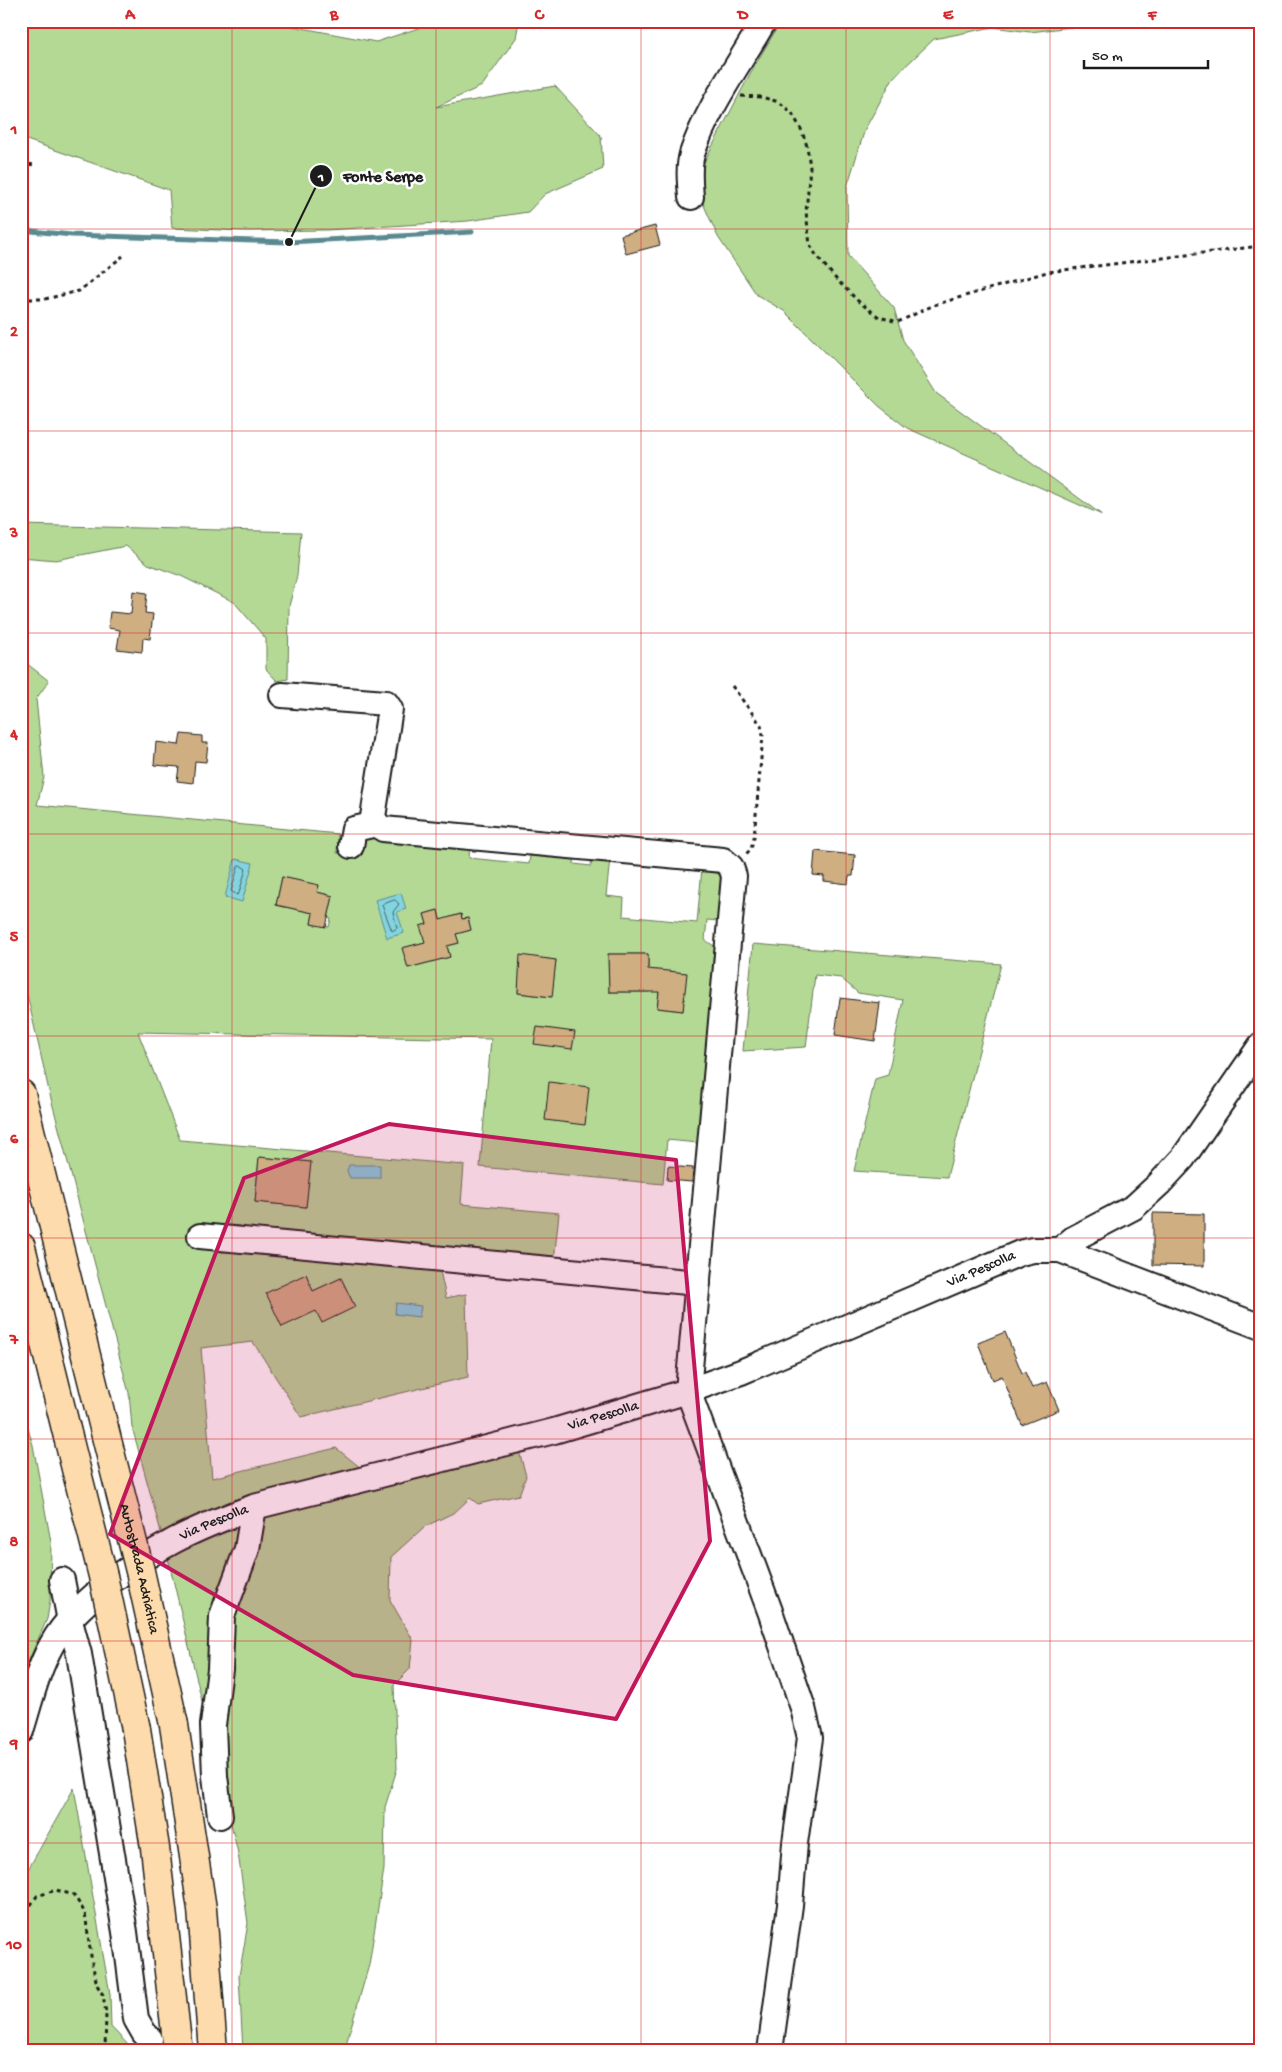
<svg xmlns="http://www.w3.org/2000/svg" width="1282" height="2072" font-family="'Gochi Hand',sans-serif">
<style>
.green{fill:#b4d995;stroke:#687a58;fill-rule:evenodd}
.water{fill:#83d4de;stroke:#5a8a90}
.lines{fill:none;stroke-linecap:round;stroke-linejoin:round}
.shore{stroke:#45666a;stroke-width:1}
.stream{stroke:#5a8a90;stroke-width:5}
.building{fill:#cfae82;stroke:#1c1c1c}
.minor-casing{stroke:#1c1c1c;stroke-width:28}
.highway-casing{stroke:#1c1c1c;stroke-width:31}
.path{stroke:#1c1c1c;stroke-width:3;stroke-dasharray:4 4;stroke-linecap:butt}
.minor{stroke:#fff;stroke-width:24}
.highway{stroke:#fddbac;stroke-width:28}
.highway-bridge-casing{stroke:#1c1c1c;stroke-width:31;stroke-linecap:butt}
.highway-bridge{stroke:#fddbac;stroke-width:28}
.marked{fill:#c2185b;fill-opacity:0.2;stroke:#c2185b;stroke-width:4;stroke-linejoin:round}
.grid{fill:none;stroke:#d62828;stroke-width:1;stroke-opacity:0.55}
.labels{text-anchor:middle;dominant-baseline:central;stroke-width:5;stroke-linejoin:round;paint-order:stroke}
.street-label{font-size:15px;fill:#1c1c1c;stroke:#fff}
.leader{fill:none;stroke:#1c1c1c;stroke-width:2}
.callout-dot{fill:#1c1c1c;stroke:#fff;stroke-width:2}
.mark-label{font-size:15px;text-anchor:middle;font-weight:bold;fill:#fff}
.callout-label{font-size:16px;text-anchor:middle;font-weight:bold;fill:#1c1c1c;stroke:#fff;stroke-width:5;stroke-linejoin:round;paint-order:stroke}
.neatline{fill:none;stroke:#d62828;stroke-width:2}
.grid-label{font-size:16px;text-anchor:middle;font-weight:bold;fill:#d62828}
</style>
<rect width="100%" height="100%" fill="#fff"/>
<filter id="ink" filterUnits="userSpaceOnUse"><feTurbulence type="fractalNoise" baseFrequency=".02" numOctaves="2"/><feDisplacementMap in="SourceGraphic" scale="10" xChannelSelector="R" yChannelSelector="G"/><feConvolveMatrix kernelMatrix="1 2 1 2 8 2 1 2 1" color-interpolation-filters="sRGB"/></filter>
<g filter="url(#ink)">
<path class="green" d="M 21,21 L 265,21 L 376,42 L 440,21 L 519,21 L 516,38 L 482,86 L 436,107 L 555,86 L 601,136 L 603,169 L 545,194 L 528,212 L 468,221 L 327,230 L 245,231 L 172,228 L 169,190 L 21,138 Z
M 781,21 L 1121,21 L 1030,32 L 993,27 L 934,39 L 893,78 L 865,129 L 847,187 L 848,256 L 894,308 L 903,340 L 936,393 L 1102,515 L 907,428 L 879,406 L 784,311 L 757,295 L 718,237 L 702,201 L 702,166 L 751,72 Z
M 21,525 L 301,532 L 297,576 L 289,606 L 288,679 L 277,681 L 266,669 L 266,639 L 234,602 L 181,576 L 148,564 L 126,546 L 56,560 L 21,557 Z
M 21,659 L 49,681 L 36,699 L 44,777 L 37,805 L 338,834 L 337,853 L 362,855 L 364,835 L 470,844 L 469,858 L 529,864 L 531,848 L 575,853 L 574,864 L 591,866 L 592,854 L 714,866 L 723,875 L 719,921 L 707,920 L 705,940 L 717,948 L 698,1143 L 667,1140 L 663,1184 L 480,1167 L 491,1039 L 138,1032 L 180,1140 L 464,1165 L 461,1204 L 559,1213 L 554,1261 L 246,1232 L 239,1226 L 229,1225 L 226,1230 L 189,1227 L 191,1244 L 217,1247 L 221,1252 L 232,1252 L 237,1248 L 439,1266 L 446,1298 L 466,1294 L 468,1377 L 301,1417 L 253,1342 L 201,1348 L 212,1478 L 336,1448 L 361,1468 L 251,1497 L 161,1532 L 132,1427 L 129,1393 L 49,1091 L 21,968 ZM 610,859 L 702,868 L 697,923 L 623,916 L 624,898 L 606,896 ZM 282,877 L 319,886 L 317,892 L 333,896 L 328,918 L 331,919 L 329,927 L 311,924 L 313,913 L 276,905 ZM 438,910 L 441,923 L 450,917 L 460,914 L 462,919 L 468,918 L 471,930 L 456,934 L 459,943 L 447,946 L 450,957 L 408,968 L 403,948 L 425,942 L 421,926 L 427,924 L 424,914 ZM 608,954 L 648,954 L 649,992 L 609,992 ZM 521,956 L 556,960 L 551,997 L 518,993 L 519,980 L 538,970 L 519,968 ZM 664,971 L 686,973 L 683,1011 L 657,1008 L 659,992 L 662,992 ZM 259,1157 L 310,1162 L 306,1207 L 255,1202 ZM 306,1274 L 313,1291 L 341,1278 L 355,1307 L 316,1311 Z
M 753,944 L 1001,964 L 947,1177 L 854,1171 L 875,1079 L 888,1075 L 903,1000 L 858,993 L 841,978 L 815,975 L 806,1047 L 743,1051 Z
M 21,1406 L 33,1445 L 51,1542 L 50,1601 L 47,1619 L 21,1678 Z
M 519,1451 L 526,1476 L 519,1495 L 478,1504 L 470,1498 L 455,1512 L 424,1527 L 391,1557 L 390,1600 L 413,1640 L 410,1669 L 394,1685 L 397,1769 L 385,1807 L 384,1869 L 369,1965 L 344,2051 L 243,2051 L 239,1976 L 248,1923 L 238,1853 L 168,1558 L 188,1545 L 231,1525 Z
M 74,1788 L 110,1994 L 111,2027 L 134,2051 L 21,2051 L 21,1882 Z"/>
<path class="water" d="M 235,859 L 253,863 L 242,902 L 225,897 Z
M 401,893 L 406,909 L 397,912 L 404,933 L 387,938 L 375,900 Z
M 349,1165 L 380,1165 L 380,1178 L 350,1178 L 347,1171 Z
M 396,1303 L 421,1306 L 419,1317 L 395,1314 Z"/>
<g class="lines">
<path class="shore" d="M 240,865 L 246,869 L 239,893 L 237,895 L 231,891 L 238,867 Z
M 395,900 L 399,904 L 393,912 L 397,928 L 392,931 L 382,905 Z"/>
<path class="stream" d="M 21,230 L 72,235 L 289,242 L 472,232"/>
</g>
<path class="building" d="M 655,226 L 660,245 L 626,254 L 621,235 Z
M 133,591 L 147,593 L 145,613 L 153,614 L 150,639 L 143,638 L 142,652 L 117,649 L 120,630 L 108,628 L 110,612 L 131,614 Z
M 181,734 L 202,736 L 202,743 L 208,743 L 206,762 L 195,761 L 193,783 L 177,781 L 179,767 L 154,765 L 156,742 L 179,745 Z
M 815,851 L 855,855 L 853,876 L 849,876 L 848,884 L 824,881 L 824,876 L 813,875 Z
M 282,877 L 319,885 L 317,892 L 333,896 L 326,927 L 311,924 L 313,913 L 276,905 Z
M 438,910 L 440,920 L 461,914 L 462,919 L 468,918 L 471,930 L 456,934 L 459,943 L 447,946 L 450,957 L 408,968 L 402,948 L 425,942 L 420,926 L 427,924 L 424,914 Z
M 608,954 L 648,954 L 648,969 L 687,973 L 683,1011 L 657,1008 L 659,992 L 609,992 Z
M 520,955 L 556,960 L 552,997 L 518,993 Z
M 840,998 L 880,1003 L 875,1041 L 835,1035 Z
M 537,1027 L 575,1032 L 572,1049 L 534,1044 Z
M 549,1082 L 589,1087 L 585,1125 L 545,1120 Z
M 259,1157 L 311,1162 L 306,1207 L 255,1202 Z
M 668,1166 L 693,1168 L 692,1182 L 667,1180 Z
M 1153,1213 L 1204,1214 L 1204,1266 L 1153,1265 Z
M 306,1274 L 313,1291 L 341,1278 L 355,1307 L 322,1323 L 316,1311 L 282,1327 L 266,1293 Z
M 1005,1332 L 1022,1373 L 1025,1372 L 1032,1388 L 1047,1382 L 1059,1410 L 1022,1425 L 1002,1376 L 993,1380 L 978,1343 Z"/>
<g class="lines">
<g class="minor-casing">
<g id="minor">
<path d="M 691,197 C 690,183 688,168 692,154 C 708,106 739,65 764,21"/>
<path d="M 282,695 L 386,703 L 390,709 L 373,817 L 377,824 L 383,829 L 723,860 L 731,867 L 734,876 L 688,1391 L 770,1611 L 803,1708 L 810,1738 L 795,1843 L 790,1905 L 770,2051"/>
<path d="M 351,846 L 354,829 L 377,824"/>
<path d="M 200,1236 L 698,1283"/>
<path d="M 1060,1250 L 1073,1239 L 1134,1207 L 1159,1184 L 1183,1158 L 1261,1045"/>
<path d="M 62,1580 L 70,1621 L 79,1654 L 125,1932 L 136,2019 L 144,2033 L 150,2039"/>
<path id="s1" d="M 21,1731 C 30,1702 37,1671 52,1644 C 64,1622 84,1604 103,1588 C 152,1548 195,1528 254,1507 L 554,1431 L 688,1391 L 741,1372 L 1020,1253 L 1033,1250 L 1060,1250 L 1261,1327"/>
<path d="M 220,1816 L 215,1776 L 213,1725 L 220,1669 L 222,1616 L 247,1549 L 254,1507"/>
</g>
</g>
<g class="highway-casing">
<path id="highway" d="M 21,1094 L 104,1428
M 21,1247 L 68,1437
M 174,1725 L 202,1909 L 213,2051
M 136,1729 L 155,1848 L 178,2051"/>
</g>
<path class="path" d="M 741,96 L 761,97 L 779,102 L 792,113 L 801,129 L 807,146 L 810,167 L 806,212 L 810,245 L 816,255 L 836,279 L 858,301 L 879,317 L 898,322 L 934,305 L 1047,272 L 1261,246
M 21,163 L 34,165
M 21,299 L 45,299 L 79,291 L 123,256
M 732,686 L 761,725 L 763,736 L 754,837 L 751,849 L 745,855
M 21,1927 L 26,1912 L 37,1896 L 56,1890 L 74,1895 L 85,1913 L 92,1963 L 97,1985 L 103,1995 L 106,2013 L 105,2051"/>
<use href="#minor" class="minor"/>
<use href="#highway" class="highway"/>
<g class="highway-bridge-casing">
<g id="highway-bridge">
<path id="s2" d="M 104,1428 L 140,1571 L 174,1725"/>
<path d="M 68,1437 L 103,1576 L 136,1729"/>
</g>
</g>
<use href="#highway-bridge" class="highway-bridge"/>
</g>
</g>
<path class="marked" d="M 389,1124 L 676,1160 L 710,1541 L 616,1719 L 353,1675 L 110,1534 L 244,1178 Z"/>
<path class="grid" d="M 232,21 L 232,2051M 436,21 L 436,2051M 641,21 L 641,2051M 846,21 L 846,2051M 1050,21 L 1050,2051M 21,229 L 1261,229M 21,431 L 1261,431M 21,633 L 1261,633M 21,834 L 1261,834M 21,1036 L 1261,1036M 21,1238 L 1261,1238M 21,1439 L 1261,1439M 21,1641 L 1261,1641M 21,1843 L 1261,1843"/>
<g class="labels">
<g class="street-label">
<text stroke="none"><textPath href="#s1" startOffset="1108">Via Pescolla</textPath></text>
<text stroke="none"><textPath href="#s1" startOffset="702">Via Pescolla</textPath></text>
<text stroke="none"><textPath href="#s1" startOffset="298">Via Pescolla</textPath></text>
<text stroke="none"><textPath href="#s2" startOffset="145">Autostrada Adriatica</textPath></text>
</g>
</g>
<path class="leader" d="M289 242L321 176"/>
<g class="callout-dot">
<circle cx="289" cy="242" r="5"/>
<circle cx="321" cy="176" r="12"/>
</g>
<g class="mark-label">
<text x="321" y="181">1</text>
</g>
<g class="callout-label">
<text x="383" y="181">Fonte Serpe</text>
</g>
<rect width="1282" height="2072" fill="none" stroke="#fff" stroke-width="55"/>
<path d="M1084 60v8h124v-8" fill="none" stroke="#1c1c1c" stroke-width="2.5"/>
<text x="1092" y="60" font-size="15" fill="#1c1c1c" stroke="#ffffff" stroke-width="4" paint-order="stroke">50 m</text>
<rect x="28" y="28" width="1226" height="2016" class="neatline"/>
<g class="grid-label">
<text x="130" y="19">A</text>
<text x="334" y="19">B</text>
<text x="539" y="19">C</text>
<text x="743" y="19">D</text>
<text x="948" y="19">E</text>
<text x="1152" y="19">F</text>
<text x="14" y="134">1</text>
<text x="14" y="336">2</text>
<text x="14" y="537">3</text>
<text x="14" y="739">4</text>
<text x="14" y="941">5</text>
<text x="14" y="1143">6</text>
<text x="14" y="1344">7</text>
<text x="14" y="1546">8</text>
<text x="14" y="1748">9</text>
<text x="14" y="1949">10</text>
</g>
</svg>
